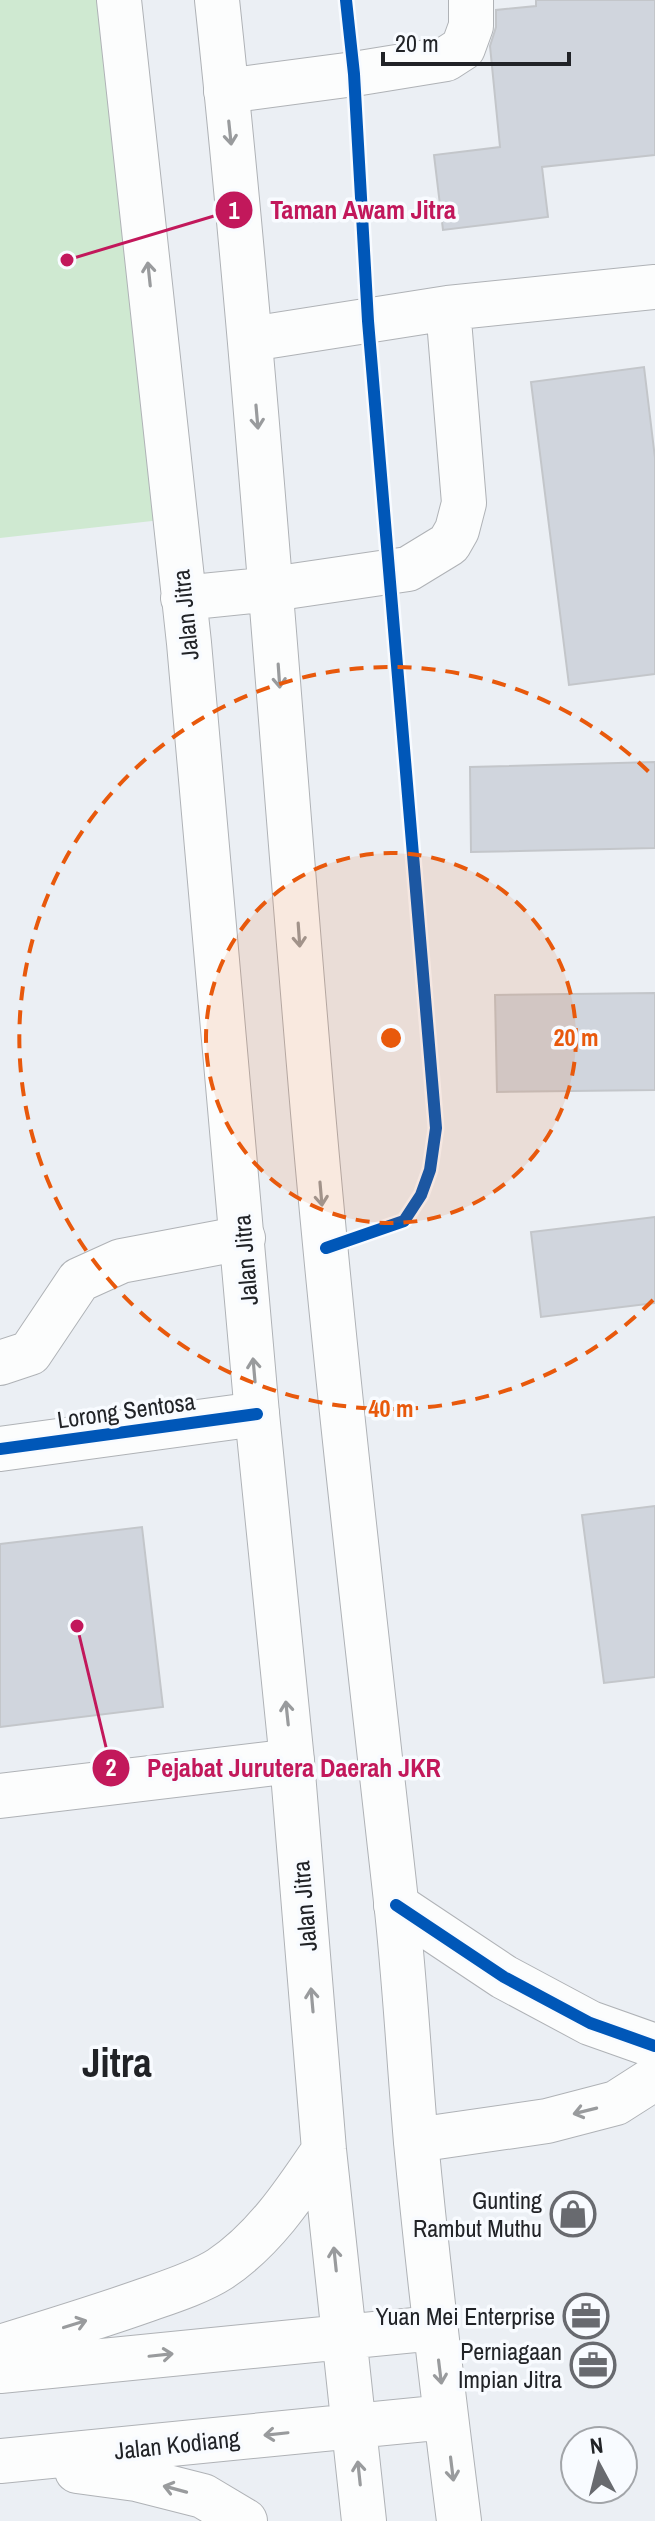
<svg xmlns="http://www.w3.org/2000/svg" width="655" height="2521" font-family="'Archivo Narrow',sans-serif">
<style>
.green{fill:#cfe9d1}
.building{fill:#d0d5dd;stroke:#c3c6ca;stroke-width:2}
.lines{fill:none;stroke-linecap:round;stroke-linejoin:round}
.minor-casing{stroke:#afb2b6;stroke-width:46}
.highway-casing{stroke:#afb2b6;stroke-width:46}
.minor{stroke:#fcfdfd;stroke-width:44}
.highway{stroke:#fcfdfd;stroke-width:44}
.cycleway-casing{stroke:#f8fbff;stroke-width:17}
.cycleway{stroke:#0057b8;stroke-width:12}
.oneway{stroke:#999b9d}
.ring{fill:none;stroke:#e8590c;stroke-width:4;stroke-dasharray:14 10}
.labels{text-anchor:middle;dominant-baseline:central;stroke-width:7;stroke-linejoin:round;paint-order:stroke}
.street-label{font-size:24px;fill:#212327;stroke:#f8fbff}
.poi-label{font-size:24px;fill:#212327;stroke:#f8fbff;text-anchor:end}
.town-label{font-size:40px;font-weight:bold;fill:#212327;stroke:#f8fbff}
.centre{fill:#e8590c;stroke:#f8fbff;stroke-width:4}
.ring-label{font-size:24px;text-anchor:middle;font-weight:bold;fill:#e8590c;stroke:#f8fbff;stroke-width:7;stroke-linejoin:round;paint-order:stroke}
.leader{fill:none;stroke:#c2185b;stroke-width:3}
.callout-dot{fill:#c2185b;stroke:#f8fbff;stroke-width:3}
.mark-label{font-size:24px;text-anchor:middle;font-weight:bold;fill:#fff}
.callout-label{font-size:26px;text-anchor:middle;font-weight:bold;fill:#c2185b;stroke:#f8fbff;stroke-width:7;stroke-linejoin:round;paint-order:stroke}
</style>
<rect width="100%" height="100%" fill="#ebeff4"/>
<path class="green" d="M 0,0 L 108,0 L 161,520 L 0,538 Z"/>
<path class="building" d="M 536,0 L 655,0 L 655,155 L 542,167 L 548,217 L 443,230 L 434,155 L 500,147 L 490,46 L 496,27 L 496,10 L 536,6 Z
M 644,367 L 655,458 L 655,674 L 569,685 L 531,382 Z
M 655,762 L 655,848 L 471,852 L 470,767 Z
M 655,993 L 655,1090 L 497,1092 L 495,995 Z
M 655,1217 L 655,1303 L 541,1317 L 531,1232 Z
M 655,1506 L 655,1677 L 604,1683 L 582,1515 Z
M 142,1527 L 163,1707 L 0,1727 L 0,1544 Z"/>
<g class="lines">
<g class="minor-casing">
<path id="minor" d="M 226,91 L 354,74 L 446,59 L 463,48 L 471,26 L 471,0
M 251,339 L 448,308 L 655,287
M 272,589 L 408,569 L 449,544 L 457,530 L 464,503 L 448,308
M 0,1363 L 30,1353 L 79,1280 L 121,1261 L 243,1238
M 0,1449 L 257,1414
M 0,1796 L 292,1761
M 396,1905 L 504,1977 L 590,2023 L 655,2046
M 416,2140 L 547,2121 L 616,2103 L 655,2078"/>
</g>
<g class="highway-casing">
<path id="highway" d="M 119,0 L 189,643 L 257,1414 L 292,1761 L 324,2150 L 364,2521
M 217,0 C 255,355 279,710 309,1065 C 332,1344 365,1622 396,1901 C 405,1981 409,2061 416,2142 C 428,2268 443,2395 459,2521
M 183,598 L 272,589
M 0,2347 C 49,2332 98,2317 146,2300 C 169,2292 200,2282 220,2269 C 264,2240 295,2193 324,2150
M 0,2371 L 435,2328
M 0,2461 L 446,2417
M 77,2471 L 136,2479 L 203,2496 L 245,2521"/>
</g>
<use href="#minor" class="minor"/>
<use href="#highway" class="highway"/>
<g class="cycleway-casing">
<path id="cycleway" d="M 326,1248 L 404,1221 L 421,1195 L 430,1170 L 436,1128 L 368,321 L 354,74 L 346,0
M 0,1449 L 257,1414
M 396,1905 L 504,1977 L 590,2023 L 655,2046"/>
</g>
<use href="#cycleway" class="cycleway"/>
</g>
<defs><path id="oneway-shaft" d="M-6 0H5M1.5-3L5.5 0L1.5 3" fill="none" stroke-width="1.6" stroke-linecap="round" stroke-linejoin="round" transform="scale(2)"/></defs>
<g class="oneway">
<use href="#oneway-shaft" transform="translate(230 133) rotate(84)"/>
<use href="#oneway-shaft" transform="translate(149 274) rotate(-96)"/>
<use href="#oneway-shaft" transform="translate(257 417) rotate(85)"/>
<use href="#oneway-shaft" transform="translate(279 676) rotate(86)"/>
<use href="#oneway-shaft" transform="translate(299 935) rotate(86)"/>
<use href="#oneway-shaft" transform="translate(321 1194) rotate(85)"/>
<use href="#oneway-shaft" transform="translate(254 1370) rotate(-95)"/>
<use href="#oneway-shaft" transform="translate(287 1713) rotate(-96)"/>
<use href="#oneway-shaft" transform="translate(312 2000) rotate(-95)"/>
<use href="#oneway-shaft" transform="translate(585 2111) rotate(166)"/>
<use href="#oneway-shaft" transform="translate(335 2259) rotate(-96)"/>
<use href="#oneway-shaft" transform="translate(75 2324) rotate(-17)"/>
<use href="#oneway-shaft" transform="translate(161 2355) rotate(-6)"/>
<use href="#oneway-shaft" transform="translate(440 2372) rotate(83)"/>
<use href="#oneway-shaft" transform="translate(276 2434) rotate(174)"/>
<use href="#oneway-shaft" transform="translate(452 2469) rotate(83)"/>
<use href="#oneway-shaft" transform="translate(359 2473) rotate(-96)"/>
<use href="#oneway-shaft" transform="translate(175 2489) rotate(-165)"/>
</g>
<circle cx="391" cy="1038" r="185" fill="#e8590c" fill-opacity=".12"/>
<g class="ring">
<circle cx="391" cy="1038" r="185"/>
<path d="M653 1300A371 371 0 1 1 653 776"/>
</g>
<defs>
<g id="shop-ring" transform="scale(2.3)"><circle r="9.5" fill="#f8fbff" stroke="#686a6f" stroke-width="1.5"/><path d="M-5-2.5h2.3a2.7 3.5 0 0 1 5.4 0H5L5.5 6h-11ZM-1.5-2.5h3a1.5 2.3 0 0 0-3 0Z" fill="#686a6f"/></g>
<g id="office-ring" transform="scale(2.3)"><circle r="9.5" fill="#f8fbff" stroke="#686a6f" stroke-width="1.5"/><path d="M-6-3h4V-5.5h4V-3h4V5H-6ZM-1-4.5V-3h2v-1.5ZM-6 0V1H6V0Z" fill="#686a6f"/></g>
</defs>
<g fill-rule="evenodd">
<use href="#shop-ring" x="573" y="2214"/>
<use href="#office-ring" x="586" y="2316"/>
<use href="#office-ring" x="593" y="2365"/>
</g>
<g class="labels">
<g class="street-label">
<text transform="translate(185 615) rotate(-96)">Jalan Jitra</text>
<text transform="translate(245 1260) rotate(-95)">Jalan Jitra</text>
<text transform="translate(126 1410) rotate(-8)">Lorong Sentosa</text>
<text transform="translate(304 1906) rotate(-95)">Jalan Jitra</text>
<text transform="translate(177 2444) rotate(-6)">Jalan Kodiang</text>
</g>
<g class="poi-label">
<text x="542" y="2200">Gunting<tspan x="542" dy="28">Rambut Muthu</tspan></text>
<text x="555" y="2316">Yuan Mei Enterprise</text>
<text x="562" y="2351">Perniagaan<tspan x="562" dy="28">Impian Jitra</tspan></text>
</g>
<g class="town-label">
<text x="117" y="2062">Jitra</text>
</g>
</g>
<circle cx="391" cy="1038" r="12" class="centre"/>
<g class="ring-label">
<text x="576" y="1046">20 m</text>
<text x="391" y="1417">40 m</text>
</g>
<path class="leader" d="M67 260L234 210M77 1626L111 1768"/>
<g class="callout-dot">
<circle cx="67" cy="260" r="8"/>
<circle cx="77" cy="1626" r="8"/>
<circle cx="234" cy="210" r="20"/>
<circle cx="111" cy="1768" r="20"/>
</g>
<g class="mark-label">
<text x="234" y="219">1</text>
<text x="111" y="1776">2</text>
</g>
<g class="callout-label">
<text x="363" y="219">Taman Awam Jitra</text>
<text x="294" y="1777">Pejabat Jurutera Daerah JKR</text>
</g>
<g transform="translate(599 2465) rotate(353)"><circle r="38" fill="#f8fbff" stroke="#a2a5a9" stroke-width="2"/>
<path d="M0-6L14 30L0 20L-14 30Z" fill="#686a6f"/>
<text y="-12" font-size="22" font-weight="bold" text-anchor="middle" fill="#212327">N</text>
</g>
<path d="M383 52v12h186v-12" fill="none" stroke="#212327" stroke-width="4"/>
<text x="395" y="52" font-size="24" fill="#212327" stroke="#f8fbff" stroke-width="6" paint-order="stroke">20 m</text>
</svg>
